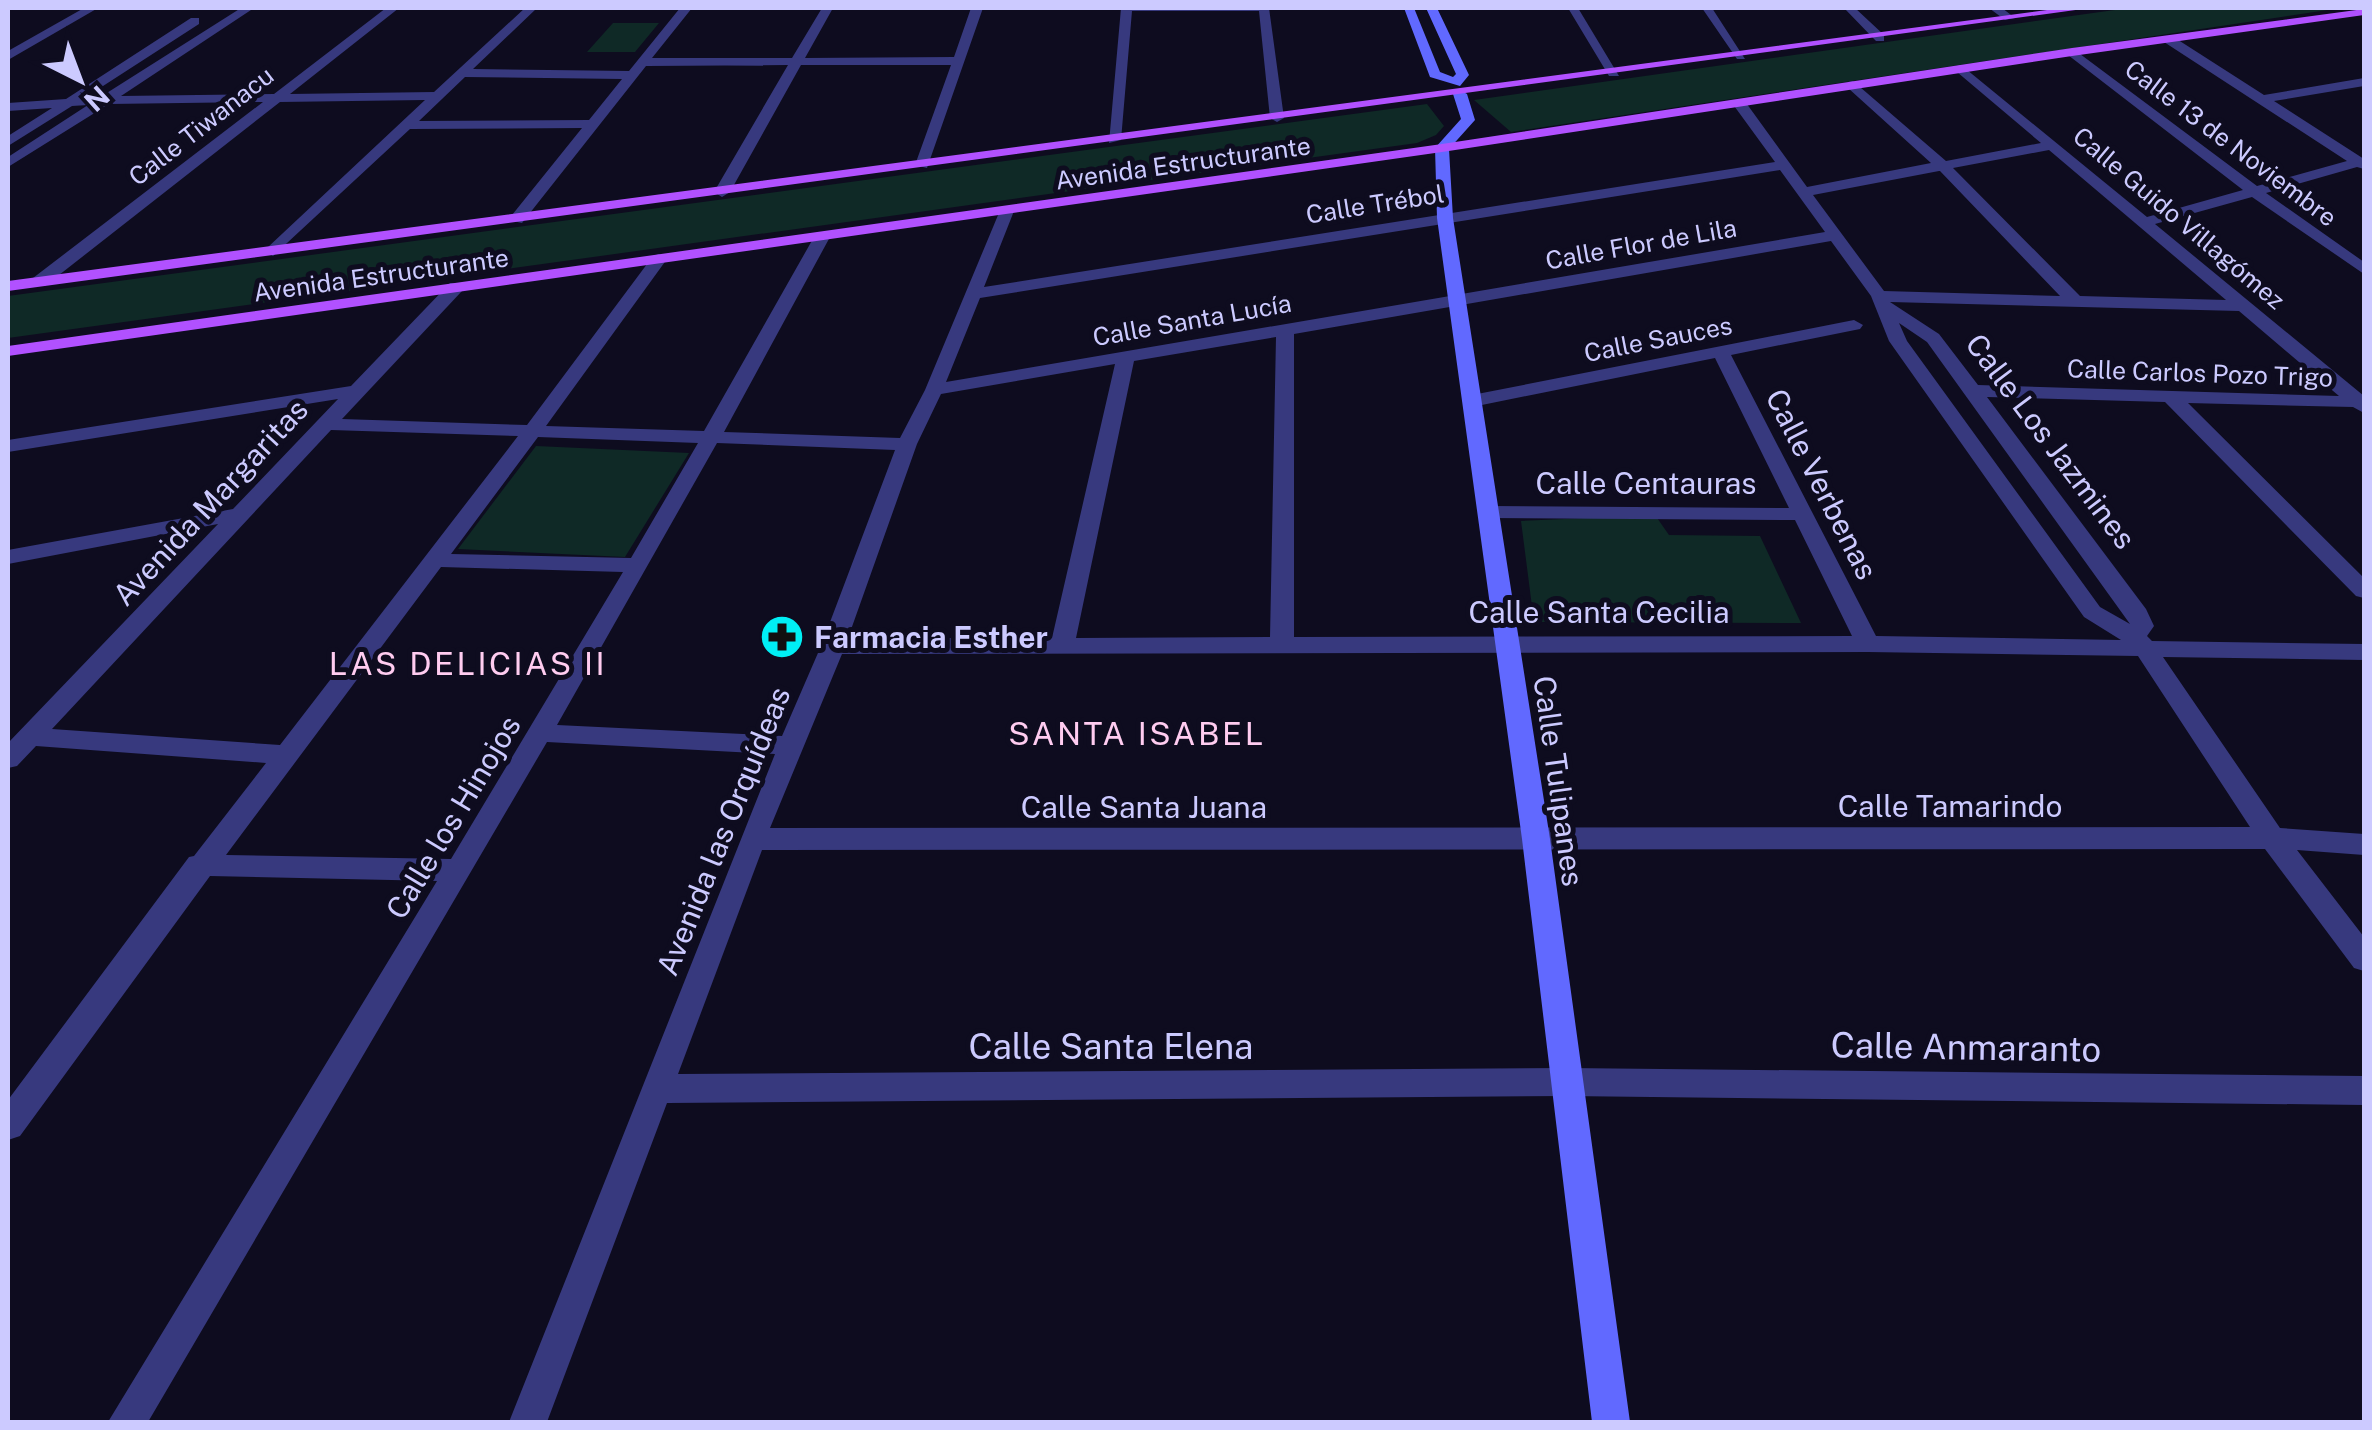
<svg xmlns="http://www.w3.org/2000/svg" width="2372" height="1430" font-family="'Public Sans',sans-serif">
<style>
.green{fill:#0f2926}
.lines{fill:none;stroke-linecap:round;stroke-linejoin:round}
.street{fill:#37397e;fill-rule:evenodd}
.secondary{fill:#6169ff;fill-rule:evenodd}
.primary{fill:#b151ff;fill-rule:evenodd}
.labels{text-anchor:middle;dominant-baseline:central;stroke-width:10;stroke-linejoin:round;paint-order:stroke}
.far-street-label{font-size:25px;fill:#cccaff;stroke:#0e0c1f}
.street-label{font-size:30px;fill:#cccaff;stroke:#0e0c1f}
.poi-label{font-size:30px;font-weight:bold;fill:#cccaff;stroke:#0e0c1f;text-anchor:start}
.neighbourhood-label{font-size:32px;letter-spacing:2.5px;fill:#ffccf0;stroke:#0e0c1f}
.near-street-label{font-size:35px;fill:#cccaff;stroke:#0e0c1f}
</style>
<rect width="100%" height="100%" fill="#0e0c1f"/>
<path class="green" d="M 2129,8 L 2341,8 L 1511,132 L 1474,100 Z
M 613,23 L 659,23 L 635,52 L 587,52 Z
M 1427,104 L 1444,126 L 1436,135 L 1417,143 L 8,338 L 8,296 Z
M 536,446 L 689,453 L 625,557 L 458,549 Z
M 1655,515 L 1669,535 L 1760,536 L 1801,623 L 1534,622 L 1521,521 Z"/>
<g class="lines">
<path class="street" d="M 84,8 L 98,8 L 8,60 L 8,51 Z
M 241,8 L 254,8 L 121,96 L 274,94 L 386,8 L 399,8 L 290,94 L 434,92 L 525,8 L 537,8 L 473,69 L 629,71 L 680,8 L 692,8 L 652,58 L 792,58 L 822,8 L 833,8 L 805,58 L 954,57 L 971,8 L 983,8 L 927,168 L 915,165 L 951,65 L 801,65 L 730,192 L 722,197 L 714,192 L 788,65 L 646,66 L 522,223 L 508,220 L 582,128 L 410,129 L 273,256 L 265,251 L 267,248 L 425,100 L 280,102 L 45,286 L 33,286 L 33,278 L 263,102 L 109,104 L 8,167 L 8,157 L 88,105 L 72,106 L 8,146 L 8,136 L 52,108 L 8,111 L 8,103 L 66,99 L 191,18 L 199,18 L 199,24 L 86,97 L 102,96 ZM 465,77 L 622,79 L 589,120 L 419,121 Z
M 1121,8 L 1269,8 L 1284,118 L 1277,122 L 1270,118 L 1259,11 L 1132,11 L 1121,140 L 1109,143 Z
M 1568,8 L 1578,8 L 1619,76 L 1609,76 Z
M 1702,8 L 1712,8 L 1745,59 L 1737,59 Z
M 1844,8 L 1855,8 L 1884,35 L 1884,41 L 1876,41 Z
M 1989,8 L 2002,8 L 2015,18 L 2005,20 Z
M 2164,36 L 2172,36 L 2264,95 L 2364,78 L 2364,86 L 2274,101 L 2364,159 L 2364,169 L 2357,167 L 2266,193 L 2364,262 L 2364,274 L 2252,197 L 2155,224 L 2364,396 L 2364,413 L 2353,407 L 2188,403 L 2364,578 L 2364,598 L 2356,596 L 2165,402 L 1987,397 L 2146,609 L 2154,626 L 2147,636 L 2152,641 L 2364,644 L 2364,660 L 2163,657 L 2280,828 L 2364,834 L 2364,855 L 2297,850 L 2364,937 L 2364,971 L 2354,968 L 2265,849 L 762,850 L 678,1074 L 1567,1068 L 2364,1076 L 2364,1105 L 1567,1096 L 667,1103 L 547,1422 L 509,1422 L 775,754 L 547,742 L 148,1422 L 108,1422 L 437,881 L 210,876 L 20,1136 L 8,1140 L 8,1100 L 189,857 L 194,856 L 266,763 L 36,746 L 17,766 L 8,768 L 8,743 L 218,524 L 8,564 L 8,550 L 233,509 L 338,399 L 8,452 L 8,440 L 351,386 L 450,283 L 462,283 L 462,291 L 342,419 L 527,425 L 653,256 L 659,254 L 667,259 L 546,426 L 704,431 L 814,237 L 822,232 L 830,237 L 724,432 L 900,438 L 925,390 L 1001,208 L 1014,211 L 984,287 L 1775,162 L 1732,103 L 1739,99 L 1744,100 L 1807,187 L 1931,163 L 1848,88 L 1848,82 L 1853,81 L 1946,161 L 2041,143 L 1957,72 L 1957,66 L 1961,65 L 2147,217 L 2243,190 L 2068,55 L 2072,48 L 2257,186 L 2347,161 L 2164,42 ZM 2049,150 L 2226,300 L 2080,296 L 1953,168 ZM 1780,170 L 1825,232 L 946,382 L 980,298 ZM 1939,171 L 1940,171 L 2060,296 L 1884,291 L 1813,195 ZM 1831,241 L 1871,296 L 1889,341 L 2084,617 L 2121,640 L 1876,636 L 1731,355 L 1860,329 L 1863,325 L 1854,320 L 1472,395 L 1462,401 L 1472,407 L 1715,358 L 1789,508 L 1489,506 L 1478,512 L 1489,518 L 1795,520 L 1852,636 L 1294,637 L 1294,334 ZM 1890,302 L 2239,311 L 2339,396 L 1978,385 L 1939,334 ZM 1899,323 L 1927,342 L 2130,624 L 2100,607 L 1907,341 ZM 1276,337 L 1270,637 L 1076,638 L 1134,361 ZM 1115,364 L 1052,638 L 848,638 L 917,444 L 941,394 ZM 331,430 L 518,436 L 280,745 L 52,729 ZM 538,437 L 698,443 L 631,558 L 451,554 ZM 717,443 L 895,450 L 821,646 L 782,736 L 557,725 ZM 441,567 L 623,572 L 451,859 L 226,855 ZM 1868,652 L 2138,656 L 2250,827 L 770,828 L 842,654 Z"/>
<path class="secondary" d="M 1404,8 L 1414,8 L 1440,72 L 1453,77 L 1456,74 L 1426,8 L 1437,8 L 1469,75 L 1460,86 L 1430,77 Z
M 1460,90 L 1467,94 L 1475,120 L 1449,149 L 1453,218 L 1550,839 L 1630,1422 L 1592,1422 L 1522,839 L 1437,218 L 1435,148 L 1461,119 L 1453,94 Z"/>
<path class="primary" d="M 2062,8 L 2090,8 L 8,291 L 8,281 Z
M 2364,9 L 2364,15 L 2072,56 L 1442,152 L 8,356 L 8,346 L 1442,144 L 2072,48 Z"/>
</g>
<defs>
<g id="pharmacy-disc" transform="scale(2.25)"><circle r="9.5" fill="#00eff5" stroke="#0e0c1f"/><path d="M-2-6h4v4h4v4h-4v4h-4v-4h-4v-4h4Z" fill="#111"/></g>
</defs>
<g fill-rule="evenodd">
<use href="#pharmacy-disc" x="782" y="637"/>
</g>
<g class="labels">
<g class="far-street-label">
<text transform="translate(201 126) rotate(-38)">Calle Tiwanacu</text>
<text transform="translate(2231 143) rotate(37)">Calle 13 de Noviembre</text>
<text transform="translate(1183 163) rotate(-8)">Avenida Estructurante</text>
<text transform="translate(1375 204) rotate(-9)">Calle Trébol</text>
<text transform="translate(2179 218) rotate(40)">Calle Guido Villagómez</text>
<text transform="translate(1641 244) rotate(-10)">Calle Flor de Lila</text>
<text transform="translate(381 275) rotate(-8)">Avenida Estructurante</text>
<text transform="translate(1192 320) rotate(-10)">Calle Santa Lucía</text>
<text transform="translate(1658 339) rotate(-11)">Calle Sauces</text>
<text transform="translate(2200 373) rotate(2)">Calle Carlos Pozo Trigo</text>
</g>
<g class="street-label">
<text transform="translate(2051 441) rotate(53)">Calle Los Jazmines</text>
<text x="1646" y="483">Calle Centauras</text>
<text transform="translate(1822 484) rotate(63)">Calle Verbenas</text>
<text transform="translate(210 502) rotate(-47)">Avenida Margaritas</text>
<text x="1599" y="612">Calle Santa Cecilia</text>
<text transform="translate(1559 781) rotate(82)">Calle Tulipanes</text>
<text x="1950" y="806">Calle Tamarindo</text>
<text x="1144" y="807">Calle Santa Juana</text>
<text transform="translate(453 817) rotate(-59)">Calle los Hinojos</text>
<text transform="translate(723 831) rotate(-68)">Avenida las Orquídeas</text>
</g>
<g class="poi-label">
<text x="814" y="637">Farmacia Esther</text>
</g>
<g class="neighbourhood-label">
<text x="468" y="663">LAS DELICIAS II</text>
<text x="1137" y="733">SANTA ISABEL</text>
</g>
<g class="near-street-label">
<text x="1111" y="1046">Calle Santa Elena</text>
<text transform="translate(1966 1047) rotate(1)">Calle Anmaranto</text>
</g>
</g>
<rect width="2372" height="1430" fill="none" stroke="#cccaff" stroke-width="20"/>
<g transform="translate(80 80) rotate(138)" stroke="#0e0c1f" stroke-width="8" paint-order="stroke">
<path d="M0-8L18 38L0 25L-18 38Z" fill="#cccaff"/>
<text y="-15" font-size="28" font-weight="bold" text-anchor="middle" fill="#cccaff">N</text>
</g>
</svg>
